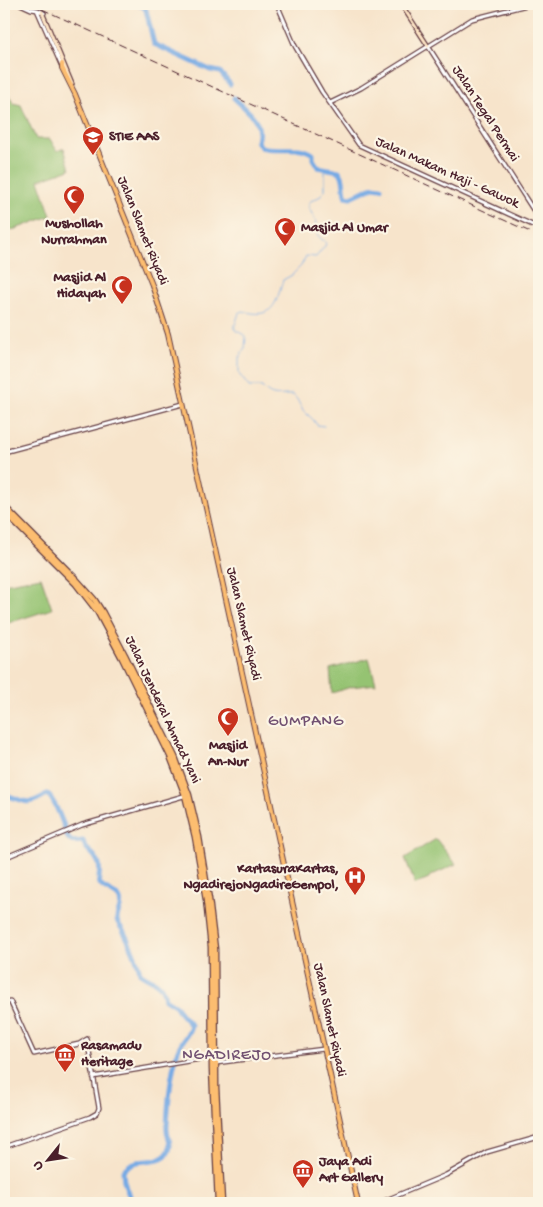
<svg xmlns="http://www.w3.org/2000/svg" width="543" height="1207" font-family="'Gochi Hand',sans-serif">
<style>
.green{fill:#95c372;stroke:#70714e}
.lines{fill:none;stroke-linecap:round;stroke-linejoin:round}
.stream{stroke:#77aae4;stroke-width:1}
.river{stroke:#77aae4;stroke-width:5}
.secondary-tunnel{stroke:#d4bdab;stroke-width:3;stroke-dasharray:3 1.5;stroke-linecap:butt}
.tertiary-casing{stroke:#643d43;stroke-width:5.5}
.secondary-casing{stroke:#643d43;stroke-width:5.5}
.primary-casing{stroke:#643d43;stroke-width:6}
.trunk-casing{stroke:#643d43;stroke-width:7}
.tertiary{stroke:#fff;stroke-width:3}
.secondary{stroke:#fee5c5;stroke-width:3}
.primary{stroke:#fcbd6f;stroke-width:4}
.trunk{stroke:#fcbd6f;stroke-width:4.5}
.rail{stroke:#4a1f2b;stroke-width:1;stroke-dasharray:8 4;stroke-linecap:butt}
.labels{text-anchor:middle;dominant-baseline:central;stroke-width:4.5;stroke-linejoin:round;paint-order:stroke}
.street-label{font-size:14px;fill:#4a1f2b;stroke:#fcf5e5}
.poi-label{font-size:14px;font-weight:bold;fill:#4a1f2b;stroke:#fcf5e5;text-anchor:start}
.quarter-label{font-size:16px;letter-spacing:1px;fill:#725172;stroke:#fcf5e5}
</style>
<rect width="100%" height="100%" fill="#fcf5e5"/>
<filter id="ink" filterUnits="userSpaceOnUse"><feTurbulence type="fractalNoise" baseFrequency=".02" numOctaves="2"/><feDisplacementMap in="SourceGraphic" scale="10" xChannelSelector="R" yChannelSelector="G"/><feConvolveMatrix kernelMatrix="1 2 1 2 8 2 1 2 1" color-interpolation-filters="sRGB"/></filter>
<filter id="wash" filterUnits="userSpaceOnUse"><feTurbulence type="fractalNoise" baseFrequency=".0096" numOctaves="4" result="noise"/><feDisplacementMap in="SourceGraphic" scale="20" xChannelSelector="R" yChannelSelector="G"/><feGaussianBlur stdDeviation="1.12" result="paint"/><feColorMatrix in="noise" values="0 0 0 0 0 0 0 0 0 0 0 0 0 0 0 0 0 1.4 0 .05"/><feComposite in="paint" operator="in"/></filter>
<g filter="url(#wash)">
<rect width="100%" height="100%" fill="#f7e4cb"/>
<path class="green" d="M 4,87 L 13,103 L 21,105 L 36,139 L 50,139 L 57,151 L 64,148 L 70,169 L 39,180 L 51,216 L 4,233 Z
M 41,577 L 52,609 L 5,624 L 4,584 Z
M 369,658 L 376,684 L 351,687 L 332,693 L 330,669 Z
M 436,839 L 456,864 L 430,876 L 427,880 L 415,884 L 405,858 Z"/>
<g class="lines">
<path class="stream" d="M 324,426 L 317,425 C 313,418 307,415 302,409 C 299,404 298,399 293,395 C 280,394 273,400 262,387 L 249,387 L 239,374 L 239,358 L 245,348 L 246,336 L 235,330 L 235,325 L 239,313 L 243,311 C 273,320 276,304 283,280 L 292,275 L 301,266 L 306,256 L 316,257 L 325,246 L 326,242 C 318,238 313,231 316,222 L 309,208 L 309,202 L 319,197 L 325,190 L 325,169"/>
<path class="river" d="M 135,4 L 144,7 L 146,10 L 154,44 L 210,70 L 220,72 L 230,84
M 234,98 C 247,111 264,120 257,141 L 261,147 C 277,152 298,144 313,154 L 313,159 L 318,167 L 339,171 C 346,178 342,188 346,196 L 351,197 L 364,191
M 366,190 L 373,187 L 381,188
M 4,795 C 27,800 25,808 47,794 C 53,798 61,818 64,826 C 66,831 66,838 71,841 C 74,843 79,841 83,841 C 86,853 93,850 98,862 C 102,869 97,878 100,884 C 104,891 114,891 119,898 C 124,905 116,913 117,920 C 118,924 123,930 125,934 C 131,946 138,960 140,973 C 154,983 162,980 165,999 L 176,1006 L 180,1013 L 191,1025 C 189,1035 180,1042 177,1053 C 171,1074 168,1103 167,1126 C 166,1133 170,1139 170,1146 C 169,1163 147,1160 137,1162 C 130,1164 127,1166 123,1171 C 123,1182 127,1196 136,1203"/>
</g>
</g>
<g filter="url(#ink)">
<g class="lines">
<path class="secondary-tunnel" d="M 38,4 L 42,12"/>
<g class="tertiary-casing">
<path id="tertiary" d="M 20,4 L 31,9 L 38,10 L 44,13
M 277,4 L 295,46 L 322,92 L 359,145 L 539,228
M 37,10 L 62,67
M 428,46 L 539,219
M 330,103 L 361,88 L 472,19 L 531,4
M 4,452 L 183,404
M 4,858 L 82,825 L 187,795
M 4,1002 L 10,1001 L 34,1054 L 79,1044 L 87,1039 L 99,1108 L 97,1113 L 90,1117 L 4,1147
M 216,1063 L 324,1049
M 93,1077 L 213,1057
M 379,1203 L 446,1175 L 487,1152 L 539,1137"/>
</g>
<g class="secondary-casing">
<path id="secondary" d="M 401,4 L 428,46
M 42,12 L 72,84"/>
</g>
<g class="primary-casing">
<path id="primary" d="M 62,64 L 62,68 L 75,94 L 152,285 L 168,334 L 358,1203"/>
</g>
<g class="trunk-casing">
<path id="trunk" d="M 4,506 L 77,580 L 94,599 L 103,613 L 125,655 L 175,757 L 189,795 L 199,837 L 209,899 L 215,949 L 216,1087 L 222,1203
M 4,512 L 76,584 L 97,611 L 122,658 L 170,756 L 185,795 L 195,837 L 206,900 L 211,947 L 212,1069 L 218,1203"/>
</g>
<use href="#tertiary" class="tertiary"/>
<use href="#secondary" class="secondary"/>
<use href="#primary" class="primary"/>
<use href="#trunk" class="trunk"/>
<path class="rail" d="M 31,4 L 539,236"/>
</g>
</g>
<defs>
<g id="university-pin" transform="scale(1.125)"><path d="M0 17L-7.5 6A9.5 9.5 0 1 1 7.5 6Z" fill="#c8321e" stroke="#fcf5e5"/><path d="M0-5L7-2L0 1L-7-2ZM-4 1L0 2.5L4 1V4Q0 6-4 4Z" fill="#fff"/></g>
<g id="mosque-pin" transform="scale(1.125)"><path d="M0 17L-7.5 6A9.5 9.5 0 1 1 7.5 6Z" fill="#c8321e" stroke="#fcf5e5"/><path d="M3.5-4.9A6 6 0 1 0 3.5 4.9A5 5 0 1 1 3.5-4.9Z" fill="#fff"/></g>
<g id="hospital-pin" transform="scale(1.125)"><path d="M0 17L-7.5 6A9.5 9.5 0 1 1 7.5 6Z" fill="#c8321e" stroke="#fcf5e5"/><path d="M-5-5h3v3.5h4V-5h3V5h-3V1.5h-4V5h-3Z" fill="#fff"/></g>
<g id="museum-pin" transform="scale(1.125)"><path d="M0 17L-7.5 6A9.5 9.5 0 1 1 7.5 6Z" fill="#c8321e" stroke="#fcf5e5"/><path d="M0-6L6-3V-2H-6V-3ZM-5-1h2V3h-2ZM-1-1h2V3h-2ZM3-1h2V3H3ZM-6 4H6V6H-6Z" fill="#fff"/></g>
</defs>
<g fill-rule="evenodd">
<use href="#university-pin" x="93" y="137"/>
<use href="#mosque-pin" x="74" y="196"/>
<use href="#mosque-pin" x="285" y="228"/>
<use href="#mosque-pin" x="122" y="286"/>
<use href="#mosque-pin" x="228" y="718"/>
<use href="#hospital-pin" x="355" y="877"/>
<use href="#museum-pin" x="65" y="1054"/>
<use href="#museum-pin" x="303" y="1170"/>
</g>
<g class="labels">
<g class="street-label">
<text transform="translate(485 114) rotate(57)">Jalan Tegal Permai</text>
<text transform="translate(447 173) rotate(24)">Jalan Makam Haji - Gawok</text>
<text transform="translate(142 231) rotate(68)">Jalan Slamet Riyadi</text>
<text transform="translate(243 624) rotate(77)">Jalan Slamet Riyadi</text>
<text transform="translate(162 710) rotate(65)">Jalan Jenderal Ahmad Yani</text>
<text transform="translate(329 1020) rotate(78)">Jalan Slamet Riyadi</text>
</g>
<g class="poi-label">
<text x="109" y="137">STIE AAS</text>
<text x="74" y="224" text-anchor="middle">Mushollah<tspan x="74" dy="16">Nurrahman</tspan></text>
<text x="301" y="228">Masjid Al Umar</text>
<text x="106" y="278" text-anchor="end">Masjid Al<tspan x="106" dy="16">Hidayah</tspan></text>
<text x="228" y="746" text-anchor="middle">Masjid<tspan x="228" dy="16">An-Nur</tspan></text>
<text x="339" y="869" text-anchor="end">KartasuraKartas,<tspan x="339" dy="16">NgadirejoNgadireGempol,</tspan></text>
<text x="81" y="1046">Rasamadu<tspan x="81" dy="16">Heritage</tspan></text>
<text x="319" y="1162">Jaya Adi<tspan x="319" dy="16">Art Gallery</tspan></text>
</g>
<g class="quarter-label">
<text x="306" y="722">GUMPANG</text>
<text x="227" y="1056">NGADIREJO</text>
</g>
</g>
<rect width="543" height="1207" fill="none" stroke="#fcf5e5" stroke-width="20"/>
<g transform="translate(48 1160) rotate(240)" stroke="#fcf5e5" stroke-width="4" paint-order="stroke">
<path d="M0-4L9 19L0 12L-9 19Z" fill="#4a1f2b"/>
<text y="-8" font-size="14" font-weight="bold" text-anchor="middle" fill="#4a1f2b">U</text>
</g>
</svg>
